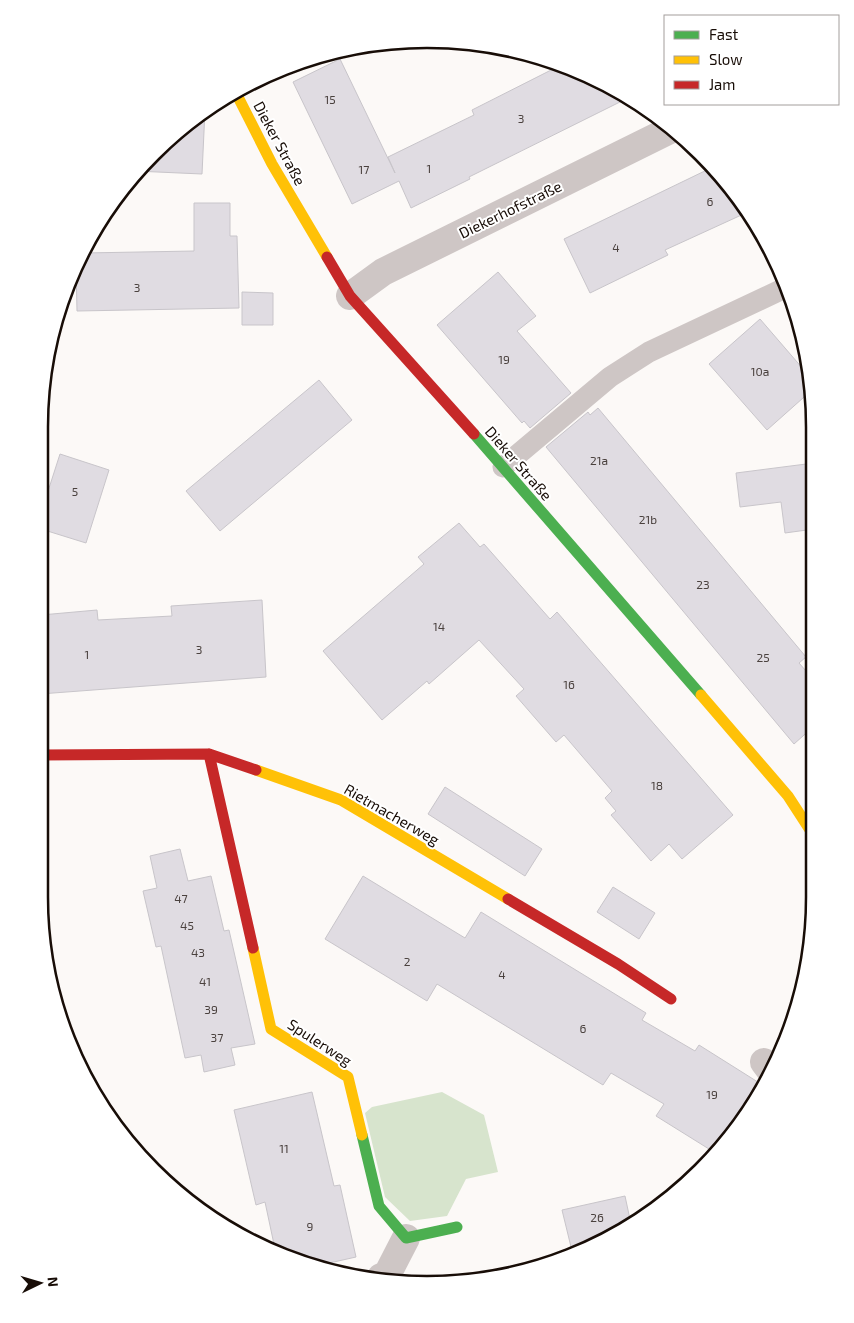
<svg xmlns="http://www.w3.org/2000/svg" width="854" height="1323" font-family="'Exo 2',sans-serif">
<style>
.green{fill:#d7e4cd}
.building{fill:#e0dce2;stroke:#c8c5ca}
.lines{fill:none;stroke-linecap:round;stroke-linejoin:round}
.lane{stroke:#cec6c5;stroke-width:21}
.street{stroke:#cec6c5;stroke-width:28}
.fast{stroke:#4caf50;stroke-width:11}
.slow{stroke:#ffc107;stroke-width:11}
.jam{stroke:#c62828;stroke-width:11}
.labels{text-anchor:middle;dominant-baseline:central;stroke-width:4;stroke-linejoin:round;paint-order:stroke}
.number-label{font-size:12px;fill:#4a413e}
.street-label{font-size:15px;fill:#180d07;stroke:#fff}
.rim{fill:none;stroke:#180d07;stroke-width:2.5}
</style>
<rect width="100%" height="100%" fill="#fcf9f7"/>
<path class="green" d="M 442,1092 L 484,1115 L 498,1172 L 466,1179 L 447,1216 L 410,1221 L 385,1197 L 365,1113 L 372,1107 Z"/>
<path class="building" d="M 340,59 L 395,173 L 388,157 L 474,115 L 472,110 L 563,64 L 621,91 L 630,97 L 469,177 L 470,179 L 411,208 L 399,181 L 352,204 L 293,82 Z
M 205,110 L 202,174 L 135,171 L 190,119 Z
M 713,167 L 735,190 L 748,212 L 665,250 L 668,255 L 590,293 L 564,239 Z
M 194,203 L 230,203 L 230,236 L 237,236 L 239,308 L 77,311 L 76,266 L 84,253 L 194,251 Z
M 498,272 L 536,316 L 517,331 L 571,393 L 530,428 L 524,421 L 522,423 L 437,325 Z
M 242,292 L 273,293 L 273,325 L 242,325 Z
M 760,319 L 810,377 L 812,390 L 767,430 L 709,364 Z
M 319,380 L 352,420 L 220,531 L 186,491 Z
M 598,408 L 806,657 L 799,663 L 813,679 L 813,727 L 794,744 L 546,447 L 588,412 L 590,415 Z
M 60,454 L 109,470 L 86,543 L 41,529 L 41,513 Z
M 814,463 L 814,529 L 785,533 L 781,502 L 740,507 L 736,473 Z
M 459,523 L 480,547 L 484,544 L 550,619 L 557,612 L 733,815 L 682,859 L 669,844 L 651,861 L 611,815 L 616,811 L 605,798 L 612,791 L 564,735 L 556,742 L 516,696 L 524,689 L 479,640 L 429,684 L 427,681 L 382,720 L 323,651 L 424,564 L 418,557 Z
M 262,600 L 266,677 L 40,694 L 41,615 L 97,610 L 98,620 L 172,616 L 171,606 Z
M 445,787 L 542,849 L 525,876 L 428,814 Z
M 180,849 L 188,881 L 211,876 L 224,931 L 229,930 L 255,1044 L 231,1048 L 235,1065 L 204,1072 L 201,1055 L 185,1058 L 161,946 L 156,947 L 143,891 L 157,888 L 150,856 Z
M 363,876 L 465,938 L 481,912 L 646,1013 L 642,1020 L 695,1051 L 699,1045 L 761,1084 L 719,1152 L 717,1154 L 656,1116 L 664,1104 L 611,1073 L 603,1085 L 437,984 L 427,1001 L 325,939 Z
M 613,887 L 655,913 L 639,939 L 597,912 Z
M 312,1092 L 334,1186 L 340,1185 L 356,1257 L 316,1266 L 302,1264 L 275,1249 L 265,1202 L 256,1205 L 234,1110 Z
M 625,1196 L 631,1224 L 572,1251 L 562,1210 Z"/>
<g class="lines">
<path class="lane" d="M 503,467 L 610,377 L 649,352 L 787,287"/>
<path class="street" d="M 350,296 L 383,272 L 674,128
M 764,1062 L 770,1070
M 381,1277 L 387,1275 L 406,1238"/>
<path class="fast" d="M 474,434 L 701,695
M 362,1135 L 379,1206 L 406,1238 L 457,1227"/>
<path class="slow" d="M 235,91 L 272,164 L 327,257
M 701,695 L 788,796 L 812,833
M 256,770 L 341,800 L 508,899
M 253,948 L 271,1029 L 348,1077 L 362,1135"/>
<path class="jam" d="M 327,257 L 350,296 L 474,434
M 209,754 L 253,948
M 40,755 L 209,754 L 256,770
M 508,899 L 618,964 L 671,999"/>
</g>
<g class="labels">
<g class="number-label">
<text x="330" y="99">15</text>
<text x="521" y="118">3</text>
<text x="429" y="168">1</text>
<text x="364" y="169">17</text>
<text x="710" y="201">6</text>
<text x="616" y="247">4</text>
<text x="137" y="287">3</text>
<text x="504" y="359">19</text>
<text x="760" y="371">10a</text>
<text x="599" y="460">21a</text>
<text x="75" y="491">5</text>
<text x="648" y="519">21b</text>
<text x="703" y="584">23</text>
<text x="439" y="626">14</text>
<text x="199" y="649">3</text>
<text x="87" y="654">1</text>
<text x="763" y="657">25</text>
<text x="569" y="684">16</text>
<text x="657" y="785">18</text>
<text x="181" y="898">47</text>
<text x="187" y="925">45</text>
<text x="198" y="952">43</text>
<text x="407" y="961">2</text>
<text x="502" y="974">4</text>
<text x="205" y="981">41</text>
<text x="211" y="1009">39</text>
<text x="583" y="1028">6</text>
<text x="217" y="1037">37</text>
<text x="712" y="1094">19</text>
<text x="284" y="1148">11</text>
<text x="597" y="1217">26</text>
<text x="310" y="1226">9</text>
</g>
<g class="street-label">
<text transform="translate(280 143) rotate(62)">Dieker Straße</text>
<text transform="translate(510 209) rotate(-26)">Diekerhofstraße</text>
<text transform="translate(519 463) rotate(49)">Dieker Straße</text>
<text transform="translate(392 814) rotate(30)">Rietmacherweg</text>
<text transform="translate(320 1042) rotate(33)">Spulerweg</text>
</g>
</g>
<path d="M0 0H854V1323H0ZM427 48H427A379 379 0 0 1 806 427V897A379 379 0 0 1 427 1276H427A379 379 0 0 1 48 897V427A379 379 0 0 1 427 48Z" fill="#fff" fill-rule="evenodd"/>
<path class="rim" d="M427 48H427A379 379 0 0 1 806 427V897A379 379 0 0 1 427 1276H427A379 379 0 0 1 48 897V427A379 379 0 0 1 427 48Z"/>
<rect x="664" y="15" width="175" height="90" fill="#ffffff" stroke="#a39e9c"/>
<rect x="674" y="31" width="25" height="8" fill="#4caf50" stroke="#a39e9c"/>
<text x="709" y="40" font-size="15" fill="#180d07">Fast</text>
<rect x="674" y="56" width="25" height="8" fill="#ffc107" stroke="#a39e9c"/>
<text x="709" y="65" font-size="15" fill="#180d07">Slow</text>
<rect x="674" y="81" width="25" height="8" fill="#c62828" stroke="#a39e9c"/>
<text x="709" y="90" font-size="15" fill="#180d07">Jam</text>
<g transform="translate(40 1283) rotate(85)" stroke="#ffffff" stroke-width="4" paint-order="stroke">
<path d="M0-4L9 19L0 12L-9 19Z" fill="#180d07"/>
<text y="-8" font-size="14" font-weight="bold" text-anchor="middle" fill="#180d07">N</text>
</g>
</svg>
